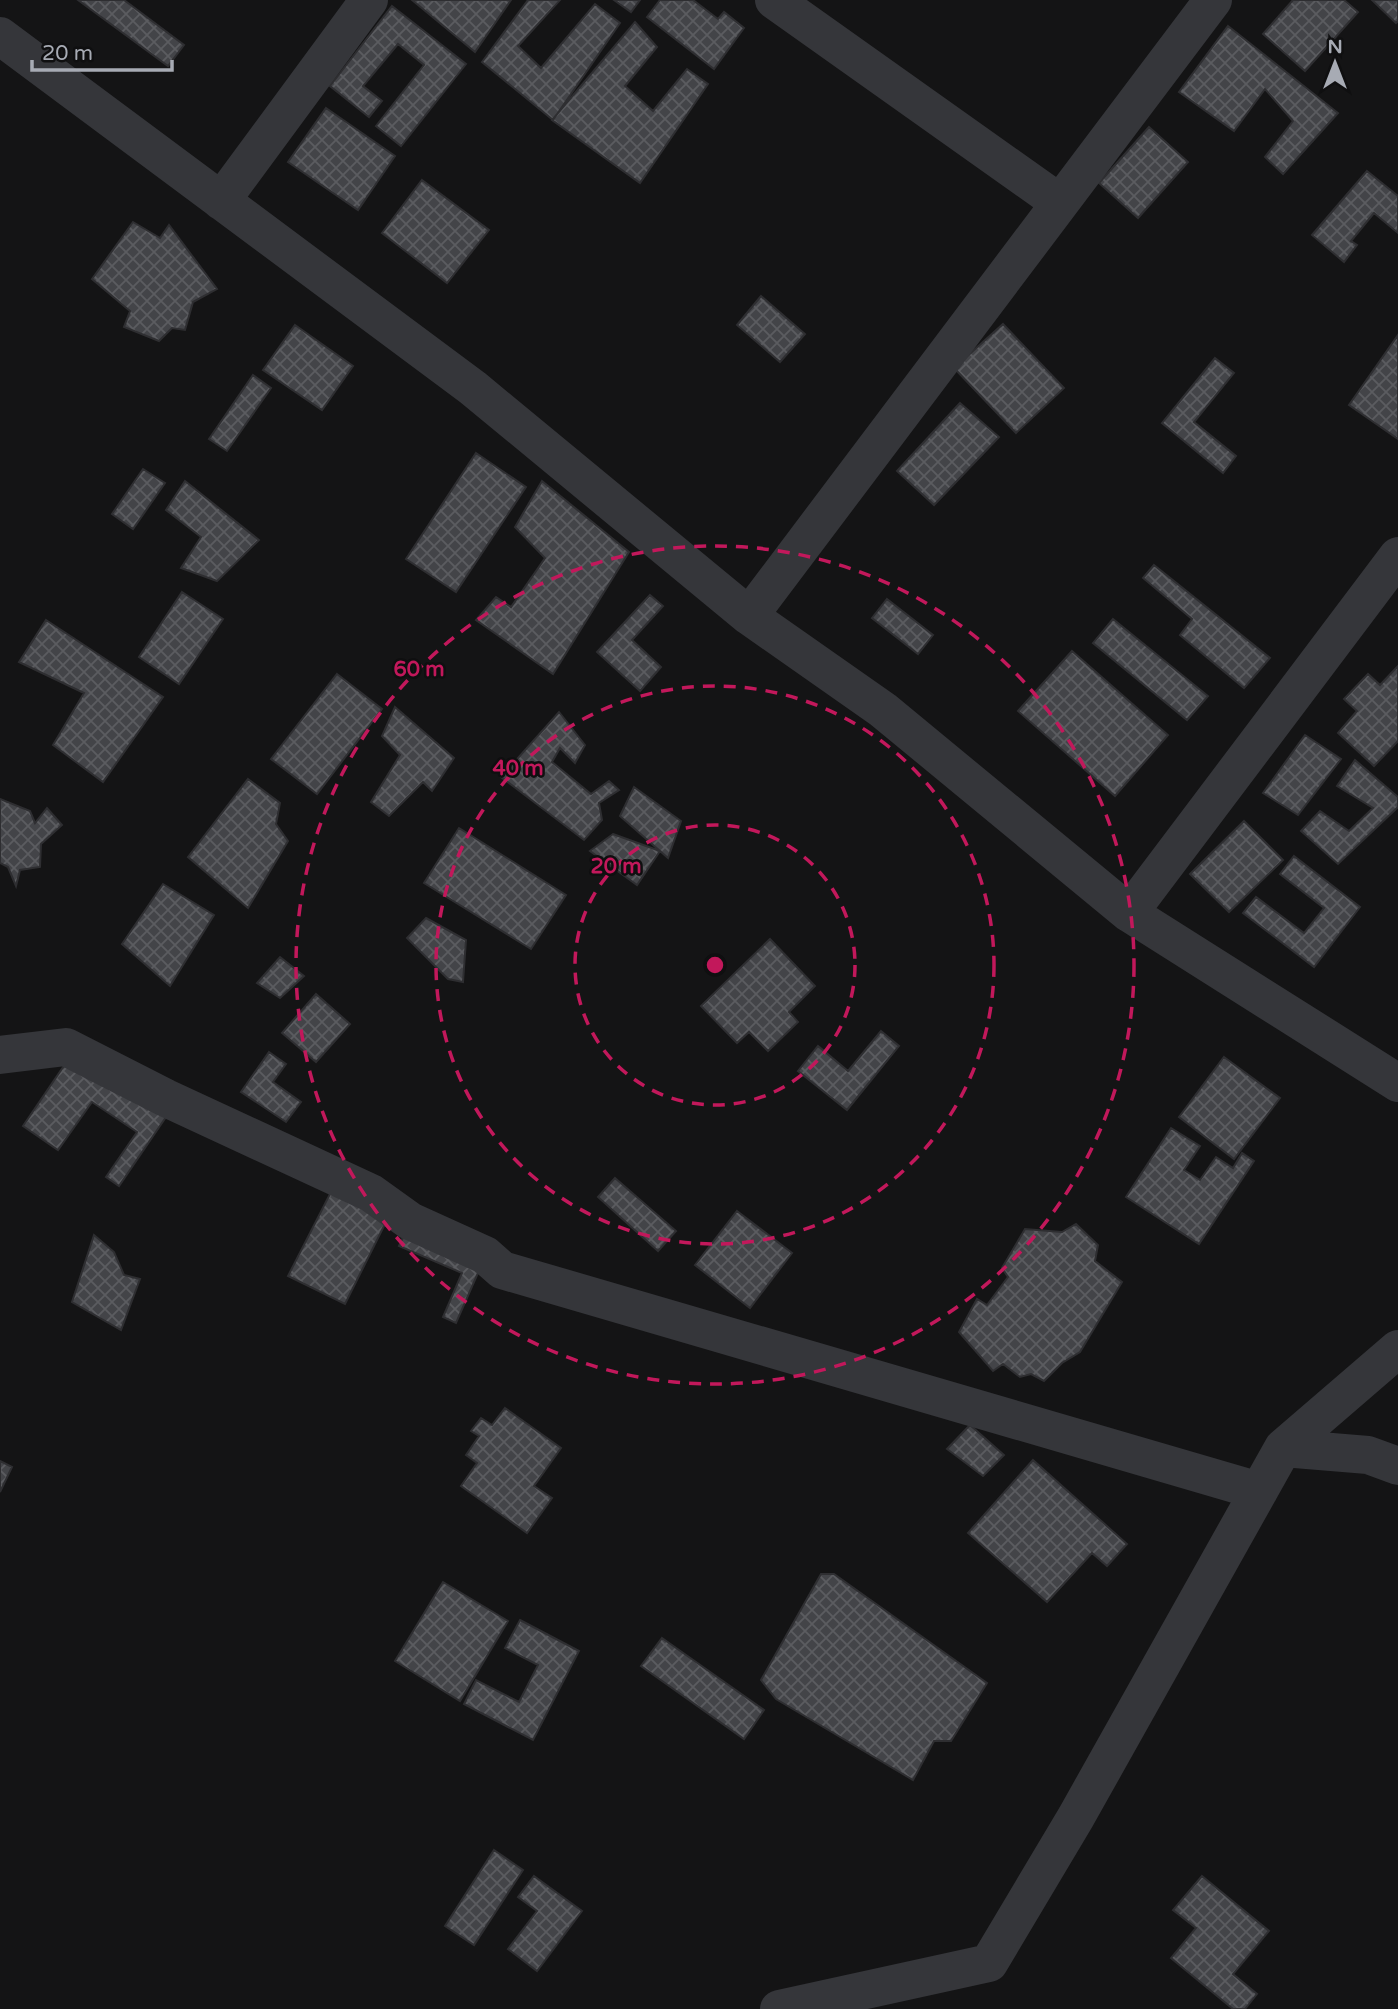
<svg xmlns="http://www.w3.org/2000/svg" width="1398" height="2009" font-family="'Varela Round',sans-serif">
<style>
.building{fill:url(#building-cross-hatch);stroke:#2e2e31;stroke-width:2}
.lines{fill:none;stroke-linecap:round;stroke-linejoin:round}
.minor{stroke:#35363a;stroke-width:38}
.ring{fill:none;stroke:#c2185b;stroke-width:3.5;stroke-dasharray:12 9}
.centre{fill:#c2185b;stroke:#0f0f10;stroke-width:3.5}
.ring-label{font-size:21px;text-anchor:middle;font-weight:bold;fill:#c2185b;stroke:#0f0f10;stroke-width:5;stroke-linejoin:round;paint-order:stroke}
</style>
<defs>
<pattern id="building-cross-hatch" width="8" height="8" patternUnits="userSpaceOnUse" patternTransform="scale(1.75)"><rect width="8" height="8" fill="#434448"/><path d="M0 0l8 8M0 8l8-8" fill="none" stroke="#5b5c60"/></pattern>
</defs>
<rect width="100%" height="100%" fill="#141415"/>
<path class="building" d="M 78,0 L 124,0 L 184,45 L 168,66 Z
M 412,0 L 511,0 L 475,52 Z
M 528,0 L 560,0 L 518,46 L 541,68 L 595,4 L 620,23 L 553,120 L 482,62 Z
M 614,0 L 640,0 L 631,12 Z
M 660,0 L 693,0 L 718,19 L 724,12 L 744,28 L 714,69 L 647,17 Z
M 1293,0 L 1344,0 L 1358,12 L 1305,71 L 1263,34 Z
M 1372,0 L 1398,0 L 1398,21 L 1396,23 Z
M 392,6 L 466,64 L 401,146 L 376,126 L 424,65 L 398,44 L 363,86 L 382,101 L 369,117 L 330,86 Z
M 635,22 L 657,47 L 625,86 L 653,111 L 687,69 L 708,84 L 640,183 L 552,120 Z
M 1228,26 L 1338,113 L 1283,174 L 1265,157 L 1293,121 L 1265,89 L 1234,131 L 1179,92 Z
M 326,108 L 395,156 L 358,210 L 288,162 Z
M 1149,127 L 1188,162 L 1138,218 L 1099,183 Z
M 1367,171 L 1398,196 L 1398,233 L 1374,213 L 1351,241 L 1357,245 L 1344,262 L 1312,235 Z
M 422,180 L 489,230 L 447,283 L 382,233 Z
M 133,222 L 160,238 L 169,225 L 217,289 L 193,302 L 185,330 L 172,328 L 159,341 L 124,327 L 130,311 L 92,279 Z
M 761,296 L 805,334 L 780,362 L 737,325 Z
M 1003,324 L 1064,388 L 1016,433 L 954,368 Z
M 295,325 L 353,366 L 322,410 L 263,370 Z
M 1398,335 L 1398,439 L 1349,405 Z
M 1215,358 L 1234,373 L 1194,422 L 1236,456 L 1223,473 L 1162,423 Z
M 253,375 L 271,388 L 227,451 L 209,439 Z
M 960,403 L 999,437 L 934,505 L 897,471 Z
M 476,453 L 526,487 L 456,592 L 406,559 Z
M 143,469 L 165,483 L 133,529 L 112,514 Z
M 185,481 L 259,540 L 217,581 L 181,568 L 201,537 L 166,510 Z
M 542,481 L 629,552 L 553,674 L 476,620 L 496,597 L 511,607 L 545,558 L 515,527 Z
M 1154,565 L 1270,658 L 1244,688 L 1180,635 L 1192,619 L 1143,578 Z
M 182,592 L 223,619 L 179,684 L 139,657 Z
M 650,595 L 663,606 L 632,640 L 661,667 L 640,691 L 597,652 Z
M 887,599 L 933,635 L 918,654 L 872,618 Z
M 1113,619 L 1208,696 L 1187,720 L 1093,643 Z
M 46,620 L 163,697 L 103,782 L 53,745 L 84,693 L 19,662 Z
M 1072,651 L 1168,735 L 1115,796 L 1018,711 Z
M 1398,666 L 1398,741 L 1374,766 L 1338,733 L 1357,711 L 1344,699 L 1368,674 L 1380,685 Z
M 337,674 L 382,709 L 317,794 L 271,759 Z
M 395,707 L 454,758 L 432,791 L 423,782 L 389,816 L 371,802 L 400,755 L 382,736 Z
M 559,712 L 585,745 L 575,763 L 560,748 L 552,762 L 591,794 L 609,781 L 619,790 L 599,803 L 602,820 L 584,840 L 501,777 Z
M 1305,735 L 1341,759 L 1298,815 L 1263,793 Z
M 1355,760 L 1398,797 L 1398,807 L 1338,864 L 1301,831 L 1320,811 L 1349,831 L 1373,808 L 1337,786 Z
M 248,779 L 280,803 L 276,824 L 288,841 L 248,908 L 188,857 Z
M 634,787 L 681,821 L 668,858 L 620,816 Z
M 0,799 L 30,811 L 35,823 L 47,808 L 62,825 L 41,844 L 40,867 L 20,870 L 16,886 L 8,867 L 0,863 Z
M 1244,821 L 1283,860 L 1229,912 L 1190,874 Z
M 459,828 L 566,895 L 531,949 L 424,883 Z
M 613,834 L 660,851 L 637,885 L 590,851 Z
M 1294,856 L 1360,907 L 1314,967 L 1243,913 L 1256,897 L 1304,933 L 1324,908 L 1280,874 Z
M 163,884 L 214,915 L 170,986 L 122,944 Z
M 426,918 L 466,940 L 463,982 L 448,979 L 407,938 Z
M 770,939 L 815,986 L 789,1012 L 798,1022 L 768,1051 L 749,1032 L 737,1043 L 701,1006 Z
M 280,957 L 304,976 L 280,998 L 257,983 Z
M 316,994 L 350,1024 L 316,1062 L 282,1033 Z
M 881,1031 L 899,1046 L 847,1110 L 798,1071 L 818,1046 L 848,1071 Z
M 269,1052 L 286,1064 L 273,1082 L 301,1102 L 286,1122 L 241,1092 Z
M 72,1054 L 166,1117 L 119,1186 L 106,1177 L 137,1132 L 92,1102 L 58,1150 L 23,1126 Z
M 1224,1057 L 1280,1098 L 1234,1159 L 1179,1117 Z
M 1171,1128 L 1200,1146 L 1184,1170 L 1200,1180 L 1216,1157 L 1233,1168 L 1242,1153 L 1254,1161 L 1199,1244 L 1126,1197 Z
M 615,1178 L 676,1231 L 658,1251 L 598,1197 Z
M 333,1188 L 389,1216 L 345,1304 L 288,1276 Z
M 737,1211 L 792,1253 L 750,1308 L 695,1265 Z
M 409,1224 L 485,1257 L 456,1323 L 443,1317 L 462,1273 L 399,1246 Z
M 1076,1224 L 1098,1245 L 1095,1261 L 1122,1282 L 1080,1352 L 1062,1363 L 1044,1381 L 1031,1374 L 1020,1377 L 1003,1364 L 993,1371 L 959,1332 L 977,1299 L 987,1305 L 1008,1277 L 1002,1268 L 1025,1229 L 1062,1232 Z
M 94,1235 L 114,1252 L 124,1275 L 140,1279 L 121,1330 L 72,1302 Z
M 505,1408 L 561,1448 L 534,1486 L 552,1498 L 527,1533 L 461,1486 L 477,1463 L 466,1455 L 479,1436 L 471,1431 L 481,1418 L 492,1425 Z
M 970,1425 L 1004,1455 L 983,1476 L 947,1449 Z
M 1033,1460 L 1127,1544 L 1107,1566 L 1092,1553 L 1047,1602 L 968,1533 Z
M 0,1461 L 12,1467 L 0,1492 Z
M 821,1574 L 834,1574 L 987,1683 L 951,1741 L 934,1741 L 913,1780 L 776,1699 L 761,1680 Z
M 443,1582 L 508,1621 L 460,1701 L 395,1661 Z
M 520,1620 L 579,1651 L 533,1740 L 464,1704 L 476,1680 L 519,1702 L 538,1665 L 505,1648 Z
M 662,1638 L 764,1710 L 744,1739 L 641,1666 Z
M 494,1850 L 523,1870 L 474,1945 L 445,1926 Z
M 534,1876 L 582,1911 L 537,1971 L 508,1949 L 537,1911 L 518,1897 Z
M 1202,1876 L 1269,1931 L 1233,1974 L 1257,1994 L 1245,2009 L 1233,2009 L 1171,1958 L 1196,1928 L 1173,1910 Z"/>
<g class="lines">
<path class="minor" d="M 774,0 L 1060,203
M 0,36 L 473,388 L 749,616 L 883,710 L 1129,913 L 1398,1083
M 221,201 L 369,0
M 749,616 L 1213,0
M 1129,913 L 1398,556
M 0,1055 L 66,1047 L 166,1098 L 371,1193 L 410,1221 L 485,1255 L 502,1270 L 1259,1491
M 1283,1448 L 1368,1455 L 1398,1466
M 779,2009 L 989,1963 L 1076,1817 L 1283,1448 L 1398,1349"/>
</g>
<g class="ring">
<circle cx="715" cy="965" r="140"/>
<circle cx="715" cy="965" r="279"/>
<circle cx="715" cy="965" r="419"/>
</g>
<circle cx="715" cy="965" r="10" class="centre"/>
<g class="ring-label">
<text x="419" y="676">60 m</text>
<text x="518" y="775">40 m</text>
<text x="616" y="873">20 m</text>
</g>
<g transform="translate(1335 63)" stroke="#0f0f10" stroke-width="5" paint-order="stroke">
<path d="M0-5L12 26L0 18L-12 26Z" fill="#a7abb4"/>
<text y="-10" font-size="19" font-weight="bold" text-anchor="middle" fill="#a7abb4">N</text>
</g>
<path d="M32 60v10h140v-10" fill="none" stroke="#a7abb4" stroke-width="3.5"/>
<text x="42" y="60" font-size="21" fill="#a7abb4" stroke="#0f0f10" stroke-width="5" paint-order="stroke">20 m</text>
</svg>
